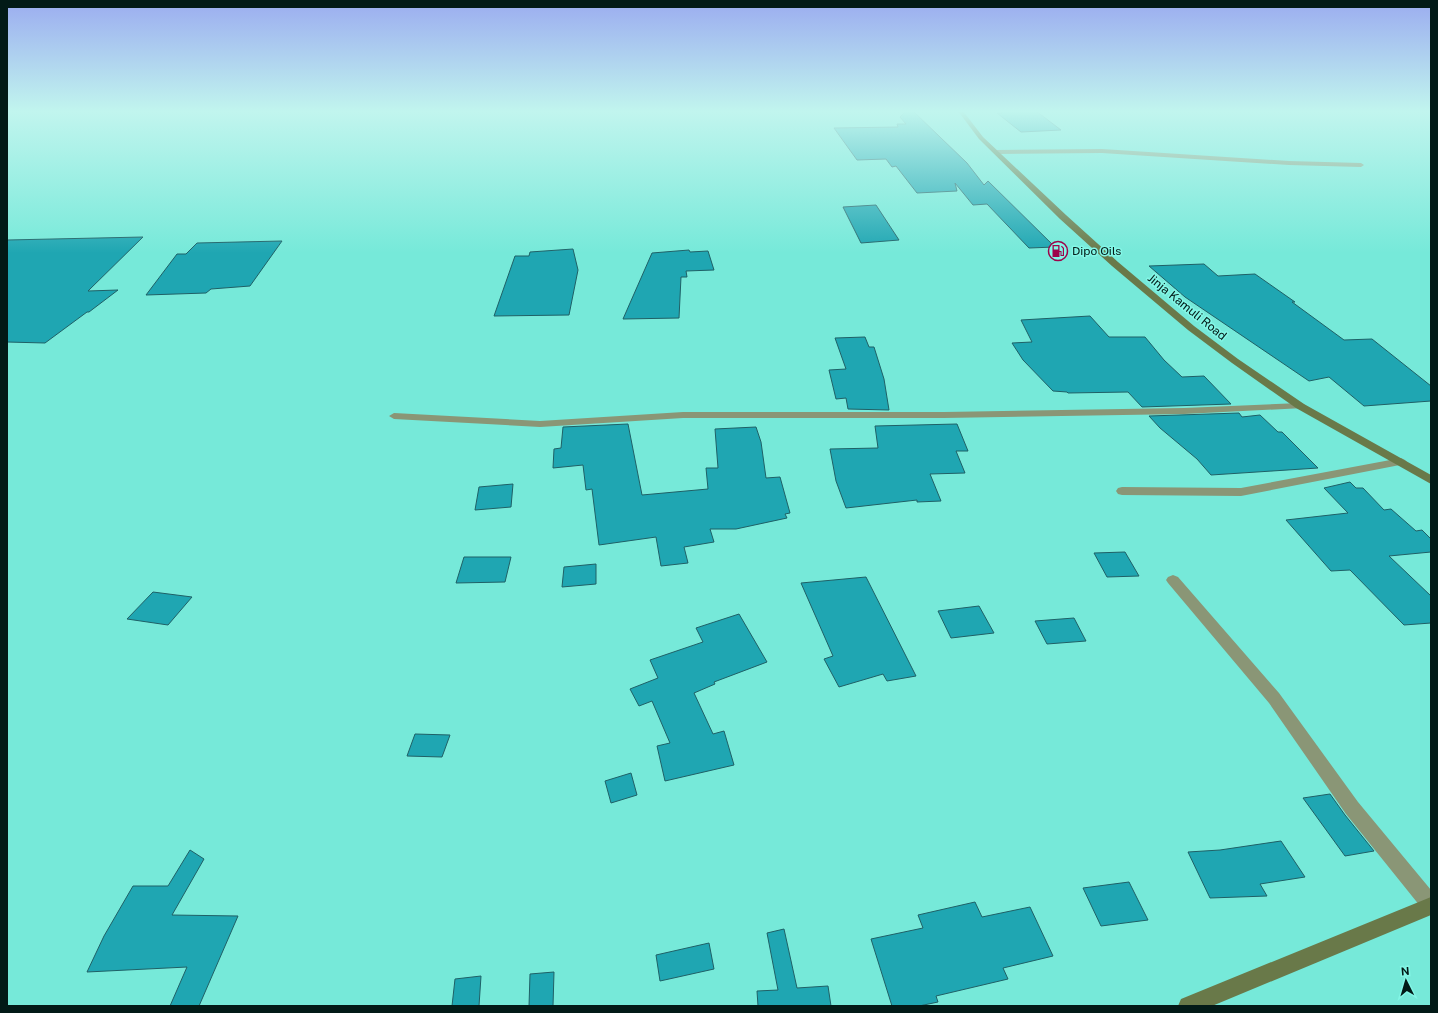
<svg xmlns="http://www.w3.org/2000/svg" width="1438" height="1013" font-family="'Public Sans',sans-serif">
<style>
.building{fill:#1fa6b2;stroke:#1f6066}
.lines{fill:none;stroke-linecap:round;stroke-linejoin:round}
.street{fill:#8a9676;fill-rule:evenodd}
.secondary{fill:#697949;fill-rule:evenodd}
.labels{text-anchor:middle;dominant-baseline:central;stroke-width:3;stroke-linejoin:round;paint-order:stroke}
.far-poi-label{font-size:12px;fill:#021a17;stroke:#83f6e6;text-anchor:start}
.far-street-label{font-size:12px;fill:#021a17;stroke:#83f6e6}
</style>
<rect width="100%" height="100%" fill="#76e9d9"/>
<path class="building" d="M 906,111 L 913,111 L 967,163 L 984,185 L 988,181 L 1055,247 L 1029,248 L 987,204 L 973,205 L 955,183 L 957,191 L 917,193 L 896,166 L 892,167 L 886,159 L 857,160 L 834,128 L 898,127 L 897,124 L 906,124 L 900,117 Z
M 1001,111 L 1036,111 L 1061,130 L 1021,132 L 997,113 L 1002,113 Z
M 876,205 L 899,240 L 861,243 L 843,207 Z
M 143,237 L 88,291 L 118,290 L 89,312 L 87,312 L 45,343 L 7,342 L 7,240 Z
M 282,241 L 250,286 L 211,289 L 206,293 L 146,295 L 177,254 L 186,254 L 197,243 Z
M 573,249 L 578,270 L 569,315 L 494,316 L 515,256 L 529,256 L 530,252 Z
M 689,250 L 690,252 L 708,251 L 714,270 L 686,271 L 687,277 L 681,277 L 679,318 L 623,319 L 652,253 Z
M 1204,264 L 1218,276 L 1255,274 L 1295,302 L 1292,302 L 1344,340 L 1372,339 L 1431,386 L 1431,401 L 1364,406 L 1329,377 L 1309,381 L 1185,297 L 1149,266 Z
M 1090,316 L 1109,337 L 1145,337 L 1164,360 L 1182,377 L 1204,376 L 1231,404 L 1142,407 L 1128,392 L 1068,393 L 1067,392 L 1053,391 L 1023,360 L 1012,343 L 1032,342 L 1021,320 Z
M 865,337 L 869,347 L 874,347 L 884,379 L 889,410 L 848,409 L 846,398 L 836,399 L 829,370 L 846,369 L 835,338 Z
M 1239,413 L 1242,417 L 1260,415 L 1278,432 L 1282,432 L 1318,468 L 1211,475 L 1197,459 L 1160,428 L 1149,416 Z
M 628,424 L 642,495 L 708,489 L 706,468 L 718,468 L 715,429 L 756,427 L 761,442 L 766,478 L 780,477 L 790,513 L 785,514 L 787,518 L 736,529 L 710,529 L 714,542 L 684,547 L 688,563 L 661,566 L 656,537 L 599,545 L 592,489 L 586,490 L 583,465 L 553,468 L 554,449 L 561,448 L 563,427 Z
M 957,424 L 968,451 L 956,451 L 965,473 L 930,474 L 941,501 L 917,502 L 917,500 L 846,508 L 836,481 L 830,449 L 878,448 L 875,426 Z
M 1350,482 L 1356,488 L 1363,488 L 1384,510 L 1391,509 L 1416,531 L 1422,530 L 1431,539 L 1431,552 L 1389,556 L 1431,596 L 1431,623 L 1404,625 L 1350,570 L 1331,571 L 1286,520 L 1348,513 L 1324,488 Z
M 513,484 L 511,507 L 475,510 L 479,487 Z
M 1125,552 L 1139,576 L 1107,577 L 1094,553 Z
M 464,557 L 511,557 L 505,582 L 456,583 Z
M 596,564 L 596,584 L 562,587 L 564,567 Z
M 866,577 L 916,676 L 887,681 L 883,674 L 839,687 L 824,659 L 833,656 L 801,583 Z
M 153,592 L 192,597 L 168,625 L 127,619 Z
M 979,606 L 994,633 L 951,638 L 938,611 Z
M 739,614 L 767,662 L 714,682 L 715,684 L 694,693 L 713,734 L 724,731 L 734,765 L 665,781 L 657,746 L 670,743 L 652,701 L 639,706 L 630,689 L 658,678 L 650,660 L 703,642 L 696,628 Z
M 1074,618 L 1086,641 L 1047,644 L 1035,621 Z
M 415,734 L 450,735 L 442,757 L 407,756 Z
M 631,773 L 637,795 L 611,803 L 605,781 Z
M 1330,794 L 1345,815 L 1374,851 L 1345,856 L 1303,798 Z
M 1281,841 L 1305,877 L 1260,884 L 1267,896 L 1210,898 L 1188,852 L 1220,850 Z
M 190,850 L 204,859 L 172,915 L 238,916 L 199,1006 L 170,1006 L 187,967 L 87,972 L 104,936 L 133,886 L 168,886 Z
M 1129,882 L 1148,920 L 1101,926 L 1083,888 Z
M 975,902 L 982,917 L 1030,907 L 1053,956 L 1003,968 L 1008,979 L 936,996 L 938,1002 L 919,1006 L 892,1006 L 871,939 L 923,928 L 918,915 Z
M 784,929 L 797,988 L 828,986 L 831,1006 L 758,1006 L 757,991 L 778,990 L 767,933 Z
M 709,943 L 714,969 L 660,981 L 656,955 Z
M 554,972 L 553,1006 L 529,1006 L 530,974 Z
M 481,976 L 479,1006 L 452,1006 L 455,979 Z"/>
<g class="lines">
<path class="street" d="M 1102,149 L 1289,161 L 1361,163 L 1364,165 L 1361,167 L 1289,165 L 1102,153 L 996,154 L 993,152 L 996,150 Z
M 1300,403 L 1304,404 L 1305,406 L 1304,408 L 1184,414 L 944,418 L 683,418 L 540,427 L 394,419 L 389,416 L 394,413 L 540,421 L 683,412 L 944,412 L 1184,408 Z
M 1401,458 L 1405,460 L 1407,462 L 1405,464 L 1241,496 L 1122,495 L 1118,494 L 1116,491 L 1118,488 L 1122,487 L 1241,488 Z
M 1173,575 L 1178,577 L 1279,693 L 1358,802 L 1431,890 L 1431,913 L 1424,911 L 1346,814 L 1269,703 L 1168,583 L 1166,580 L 1168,577 Z"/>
<path class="secondary" d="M 958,111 L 963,111 L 983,137 L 1066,215 L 1118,262 L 1194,326 L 1238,359 L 1304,404 L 1431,475 L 1431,484 L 1296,408 L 1232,363 L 1188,330 L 1112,266 L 1060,219 L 979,139 Z
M 1431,897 L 1431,915 L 1212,1006 L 1178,1006 L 1181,999 Z"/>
</g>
<linearGradient id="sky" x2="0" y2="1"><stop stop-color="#9bacf0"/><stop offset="0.44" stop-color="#c1f5ee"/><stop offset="1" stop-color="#c1f5ee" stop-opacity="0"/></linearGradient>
<rect width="1438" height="253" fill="url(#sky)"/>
<defs>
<g id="fuel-ring" transform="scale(1)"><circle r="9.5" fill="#83f6e6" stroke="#9e034a" stroke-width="1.5"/><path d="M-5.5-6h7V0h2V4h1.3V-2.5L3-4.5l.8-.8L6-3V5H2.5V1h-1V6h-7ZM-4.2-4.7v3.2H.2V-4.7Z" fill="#9e034a"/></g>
</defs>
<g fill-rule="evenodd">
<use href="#fuel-ring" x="1058" y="251"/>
</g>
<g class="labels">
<g class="far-poi-label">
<text x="1072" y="251">Dipo Oils</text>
</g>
<g class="far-street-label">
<text transform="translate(1187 307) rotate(39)">Jinja Kamuli Road</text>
</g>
</g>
<rect width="1438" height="1013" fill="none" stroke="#021a17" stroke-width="16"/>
<g transform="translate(1406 981) rotate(355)" stroke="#83f6e6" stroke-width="3" paint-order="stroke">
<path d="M0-3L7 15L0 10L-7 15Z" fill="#021a17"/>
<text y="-6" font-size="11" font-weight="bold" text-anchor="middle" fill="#021a17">N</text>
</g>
</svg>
